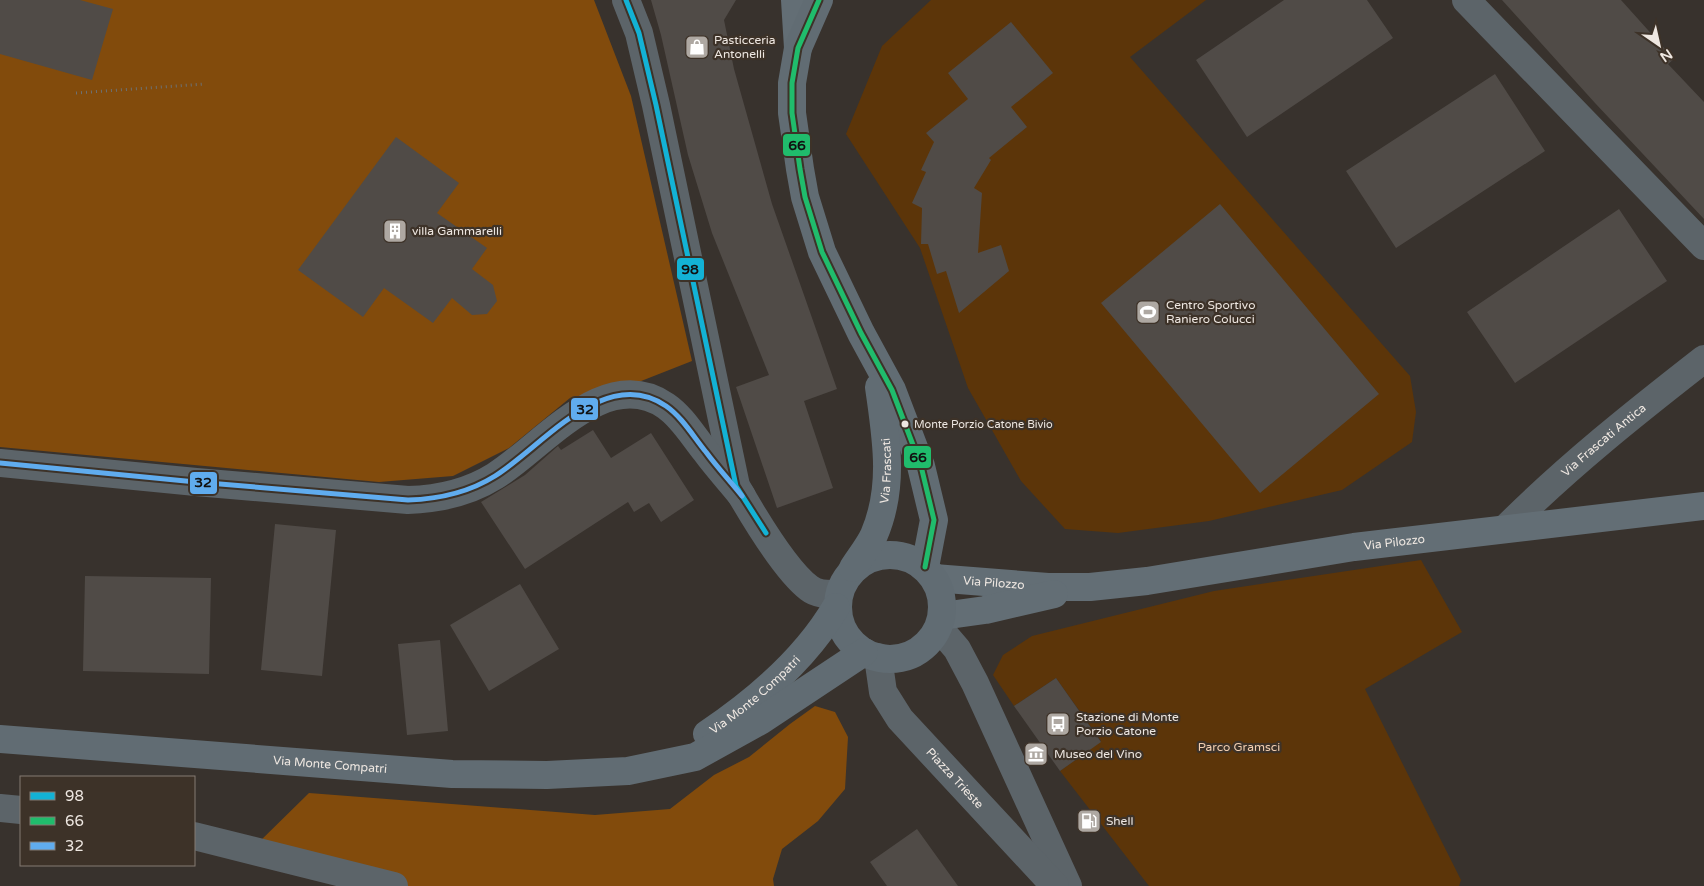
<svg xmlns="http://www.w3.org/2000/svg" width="1704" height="886" font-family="'Varela Round',sans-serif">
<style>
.green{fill:#5c3509}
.forest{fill:#824b0c}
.building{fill:#504b47}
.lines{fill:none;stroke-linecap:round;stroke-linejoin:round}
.path{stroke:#6d7174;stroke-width:3;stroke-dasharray:1 4;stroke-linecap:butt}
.street{stroke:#5c6469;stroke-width:28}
.secondary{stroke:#636e75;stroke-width:28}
.primary{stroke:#616c73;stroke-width:28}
.bus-1-casing{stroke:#3d3228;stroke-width:9}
.bus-2-casing{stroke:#3d3228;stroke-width:9}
.bus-3-casing{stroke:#3d3228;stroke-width:9}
.bus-1{stroke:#13b2d5;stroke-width:5}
.bus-2{stroke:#20bc6c;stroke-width:5}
.bus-3{stroke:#60acee;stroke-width:5}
.bus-dot{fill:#eee7e1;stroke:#3d3228;stroke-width:2}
.labels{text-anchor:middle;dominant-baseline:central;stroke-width:4.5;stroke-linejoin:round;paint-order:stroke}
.bus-label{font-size:11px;fill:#eee7e1;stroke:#3d3228;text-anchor:start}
.poi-label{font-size:12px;fill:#eee7e1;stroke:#3d3228;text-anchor:start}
.street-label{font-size:12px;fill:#eee7e1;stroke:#3d3228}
.park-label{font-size:12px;fill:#f3cfb1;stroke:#3d3228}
.line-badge{stroke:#3d3228;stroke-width:2}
.pale-badge-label{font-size:14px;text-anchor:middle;font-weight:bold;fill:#111}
</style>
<rect width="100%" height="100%" fill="#38322d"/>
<path class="green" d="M 931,0 L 1206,0 L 1130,57 L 1410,376 L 1416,412 L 1412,442 L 1342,490 L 1209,521 L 1118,533 L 1065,529 L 1021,481 L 968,388 L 920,248 L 846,134 L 882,46 Z
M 1421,560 L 1462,632 L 1365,689 L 1461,880 L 1459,886 L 1149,886 L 1060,771 L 1101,741 L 1056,678 L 1014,706 L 993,675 L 1003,655 L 1032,636 L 1214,591 Z"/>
<path class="forest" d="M 0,0 L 594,0 L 631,96 L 692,361 L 631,385 L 570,398 L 509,448 L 453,476 L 379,482 L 0,447 Z
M 815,706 L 835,712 L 848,737 L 845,789 L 818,821 L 782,849 L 773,879 L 774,886 L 394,886 L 252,849 L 309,793 L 595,815 L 670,809 L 714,775 L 749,757 L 790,724 Z"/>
<path class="building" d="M 0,0 L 80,0 L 113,9 L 92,80 L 0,54 Z
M 651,0 L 736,0 L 724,20 L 734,69 L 772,204 L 837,389 L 804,401 L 833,488 L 777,508 L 736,387 L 769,375 L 712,233 L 688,155 L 661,35 Z
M 1284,0 L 1367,0 L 1393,38 L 1247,137 L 1196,60 Z
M 1502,0 L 1621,0 L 1674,59 L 1668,64 L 1704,102 L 1704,219 L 1595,103 Z
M 1011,22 L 1053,73 L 1011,107 L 1027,127 L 989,158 L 991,160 L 974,188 L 982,193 L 978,253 L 1001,245 L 1009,271 L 959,313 L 946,271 L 937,274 L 928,244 L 921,244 L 922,208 L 912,203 L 926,172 L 921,170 L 934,142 L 926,133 L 968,99 L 948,73 Z
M 1495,74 L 1545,151 L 1396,248 L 1346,171 Z
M 396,137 L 459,183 L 437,213 L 487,248 L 472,269 L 493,285 L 497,301 L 487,314 L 472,315 L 452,298 L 433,323 L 384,288 L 363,317 L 298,270 Z
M 1220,204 L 1379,394 L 1260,493 L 1101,303 Z
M 1619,209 L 1667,281 L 1515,383 L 1467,312 Z
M 593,430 L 611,458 L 651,433 L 694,500 L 661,522 L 649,503 L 634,512 L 628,502 L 525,569 L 481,502 L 525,475 L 558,446 L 561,450 Z
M 275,524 L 336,530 L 322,676 L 261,670 Z
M 85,576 L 211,578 L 209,674 L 83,671 Z
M 520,584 L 559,649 L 489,691 L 450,625 Z
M 440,640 L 448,731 L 407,735 L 398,644 Z
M 1056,678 L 1101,742 L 1060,771 L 1014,706 Z
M 917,829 L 958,886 L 887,886 L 870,862 Z"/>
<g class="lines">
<path class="path" d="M 76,93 L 205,84"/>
<g class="street">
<path d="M 626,0 L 639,33 L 656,105 L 736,486 C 752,514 784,569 809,588 C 818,595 828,594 838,594"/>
<path d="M 1466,0 L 1704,246"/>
<path d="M 0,463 L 196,482 L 408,500 C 440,499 468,493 495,476 C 542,447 605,364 666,406 C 682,417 693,436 706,452 C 717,467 730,481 742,496"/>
<path id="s1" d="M 1507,527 C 1568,466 1636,412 1704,359"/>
<path d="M 939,628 L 957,649 L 975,683 L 1068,886"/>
<path id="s2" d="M 878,657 L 883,692 L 900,719 L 1055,886"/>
<path d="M 0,808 L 21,810"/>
<path d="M 194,836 L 394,886"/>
</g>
<g class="secondary">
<path d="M 795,0 L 798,48"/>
<path id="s3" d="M 934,578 L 1048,587 L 1090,587 L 1147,581 L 1354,547 L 1704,506"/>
<path d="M 942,616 L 985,610 L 1054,594"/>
</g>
<g class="primary">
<path d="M 819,0 L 798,48 L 792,83 L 792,113 L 800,169 L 805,197 L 822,252 L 861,333 L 892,390 L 921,466 L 934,520 L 925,567"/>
<circle cx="890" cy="607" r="52"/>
<path id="s4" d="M 853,568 C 860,557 869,546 874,535 C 895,486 886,437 879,387"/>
<path id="s5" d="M 707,734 C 756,701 806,658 836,607"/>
<path id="s6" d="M 0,739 L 452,774 L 547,775 L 628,771 L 695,757 L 760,721 L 864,652"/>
</g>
<g class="bus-1-casing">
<path id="bus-1" d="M 626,0 L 639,33 L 656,105 L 736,486 L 766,533"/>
</g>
<g class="bus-2-casing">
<path id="bus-2" d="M 819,0 L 798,48 L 792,83 L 792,113 L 800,169 L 805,197 L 822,252 L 861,333 L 892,390 L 921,466 L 934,520 L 925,567"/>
</g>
<g class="bus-3-casing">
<path id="bus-3" d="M 0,463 L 196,482 L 408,500 C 440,499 468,493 495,476 C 542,447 605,364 666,406 C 682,417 693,436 706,452 C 717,467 730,481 742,496"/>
</g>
<use href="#bus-1" class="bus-1"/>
<use href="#bus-2" class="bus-2"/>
<use href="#bus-3" class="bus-3"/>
</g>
<defs>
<g id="shop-square" transform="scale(1.25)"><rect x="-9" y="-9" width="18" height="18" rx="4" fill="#aea8a2" stroke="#3d3228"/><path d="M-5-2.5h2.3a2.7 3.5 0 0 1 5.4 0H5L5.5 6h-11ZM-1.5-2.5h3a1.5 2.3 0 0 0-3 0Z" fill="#fff"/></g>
<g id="building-square" transform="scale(1.25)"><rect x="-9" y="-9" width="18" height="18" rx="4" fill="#aea8a2" stroke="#3d3228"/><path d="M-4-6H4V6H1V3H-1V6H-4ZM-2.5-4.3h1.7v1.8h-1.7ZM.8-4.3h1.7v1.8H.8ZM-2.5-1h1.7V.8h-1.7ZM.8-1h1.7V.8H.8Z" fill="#fff"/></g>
<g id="stadium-square" transform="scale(1.25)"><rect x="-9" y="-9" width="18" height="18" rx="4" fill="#aea8a2" stroke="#3d3228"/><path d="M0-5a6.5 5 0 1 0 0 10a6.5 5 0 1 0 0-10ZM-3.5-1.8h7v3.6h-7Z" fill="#fff"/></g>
<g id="bus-square" transform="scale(1.25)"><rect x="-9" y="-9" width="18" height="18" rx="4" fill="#aea8a2" stroke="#3d3228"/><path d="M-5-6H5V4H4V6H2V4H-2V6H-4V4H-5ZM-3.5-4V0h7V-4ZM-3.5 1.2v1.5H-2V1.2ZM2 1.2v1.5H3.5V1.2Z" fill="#fff"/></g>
<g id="museum-square" transform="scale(1.25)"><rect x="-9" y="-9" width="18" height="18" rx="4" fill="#aea8a2" stroke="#3d3228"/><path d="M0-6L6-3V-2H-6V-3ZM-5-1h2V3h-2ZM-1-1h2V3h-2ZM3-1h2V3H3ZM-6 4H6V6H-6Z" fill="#fff"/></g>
<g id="fuel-square" transform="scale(1.25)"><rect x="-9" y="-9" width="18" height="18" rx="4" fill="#aea8a2" stroke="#3d3228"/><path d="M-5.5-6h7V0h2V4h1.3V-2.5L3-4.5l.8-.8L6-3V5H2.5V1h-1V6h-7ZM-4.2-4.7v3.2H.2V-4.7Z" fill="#fff"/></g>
</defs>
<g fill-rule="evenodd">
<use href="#shop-square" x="697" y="47"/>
<use href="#building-square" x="395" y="231"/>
<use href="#stadium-square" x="1148" y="312"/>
<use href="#bus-square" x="1058" y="724"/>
<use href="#museum-square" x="1036" y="754"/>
<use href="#fuel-square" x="1089" y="821"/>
</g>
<circle class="bus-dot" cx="905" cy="424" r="4.5"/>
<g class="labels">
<g class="bus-label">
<text x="914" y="424">Monte Porzio Catone Bivio</text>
</g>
<g class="poi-label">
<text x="714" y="40">Pasticceria<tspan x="714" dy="14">Antonelli</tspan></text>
<text x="412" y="231">villa Gammarelli</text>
<text x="1166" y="305">Centro Sportivo<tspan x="1166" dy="14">Raniero Colucci</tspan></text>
<text x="1076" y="717">Stazione di Monte<tspan x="1076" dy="14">Porzio Catone</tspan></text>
<text x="1054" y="754">Museo del Vino</text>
<text x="1106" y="821">Shell</text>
</g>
<g class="street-label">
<text stroke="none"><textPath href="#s1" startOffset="130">Via Frascati Antica</textPath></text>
<text stroke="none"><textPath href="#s4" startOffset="105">Via Frascati</textPath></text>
<text stroke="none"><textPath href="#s3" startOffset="464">Via Pilozzo</textPath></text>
<text stroke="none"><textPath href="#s3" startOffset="60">Via Pilozzo</textPath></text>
<text stroke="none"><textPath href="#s5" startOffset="62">Via Monte Compatri</textPath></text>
<text stroke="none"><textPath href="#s6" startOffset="331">Via Monte Compatri</textPath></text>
<text stroke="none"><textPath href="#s2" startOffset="148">Piazza Trieste</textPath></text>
</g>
<g class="park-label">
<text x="1239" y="747">Parco Gramsci</text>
</g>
</g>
<g class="line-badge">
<rect x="782" y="133" width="29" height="24" rx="5" fill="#20bc6c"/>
<rect x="676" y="257" width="29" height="24" rx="5" fill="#13b2d5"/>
<rect x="570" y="397" width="29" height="24" rx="5" fill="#60acee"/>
<rect x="903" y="445" width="29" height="24" rx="5" fill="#20bc6c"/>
<rect x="189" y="471" width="29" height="24" rx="5" fill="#60acee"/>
</g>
<g class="pale-badge-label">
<text x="797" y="150">66</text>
<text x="690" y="274">98</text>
<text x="585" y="414">32</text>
<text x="918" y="462">66</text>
<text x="203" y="487">32</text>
</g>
<rect x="20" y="776" width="175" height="90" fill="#3d3228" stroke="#847a72"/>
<rect x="30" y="792" width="25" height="8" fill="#13b2d5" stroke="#847a72"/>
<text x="65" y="801" font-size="15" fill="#eee7e1">98</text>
<rect x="30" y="817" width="25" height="8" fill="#20bc6c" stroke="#847a72"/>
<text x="65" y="826" font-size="15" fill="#eee7e1">66</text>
<rect x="30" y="842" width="25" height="8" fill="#60acee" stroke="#847a72"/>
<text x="65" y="851" font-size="15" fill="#eee7e1">32</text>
<g transform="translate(1659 45) rotate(146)" stroke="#3d3228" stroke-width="4" paint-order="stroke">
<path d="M0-4L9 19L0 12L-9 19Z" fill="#eee7e1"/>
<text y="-8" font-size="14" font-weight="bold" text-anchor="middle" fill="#eee7e1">N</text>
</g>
</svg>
